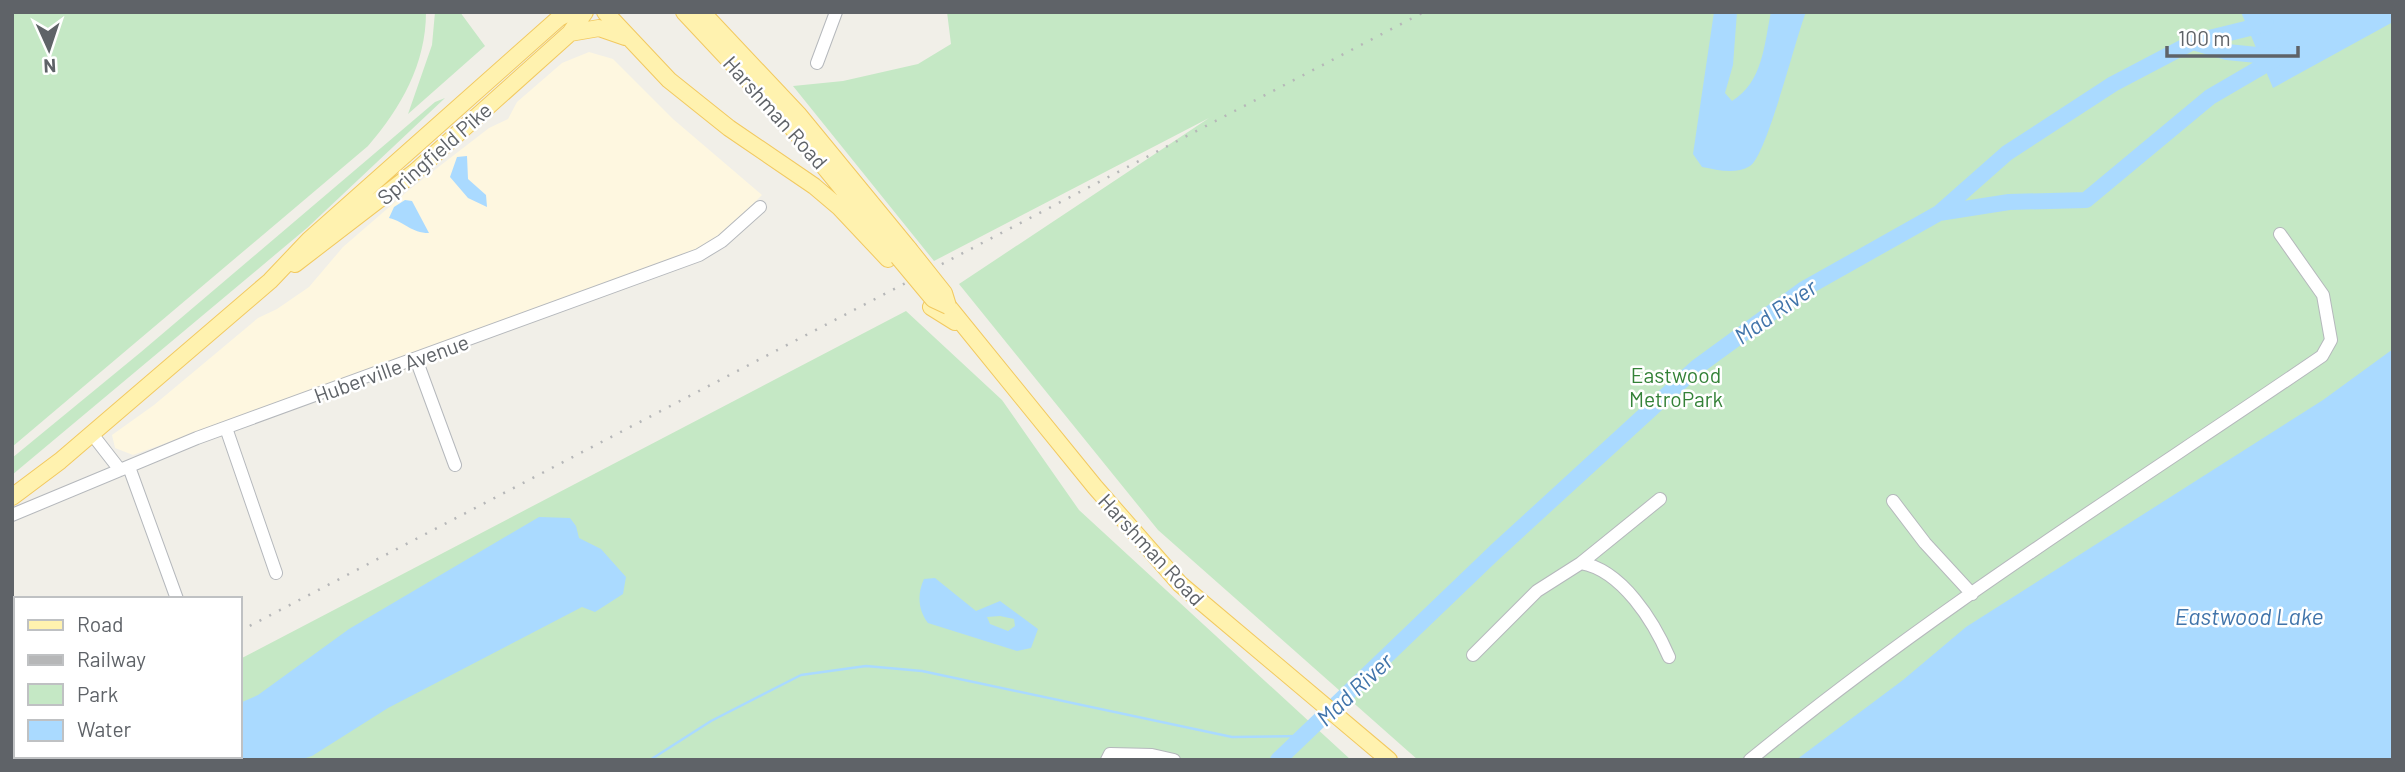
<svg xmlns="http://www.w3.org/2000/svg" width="2405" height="772" font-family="Barlow,sans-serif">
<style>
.commercial{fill:#fef7e0}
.green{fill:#c5e8c5}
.water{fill:#aadaff;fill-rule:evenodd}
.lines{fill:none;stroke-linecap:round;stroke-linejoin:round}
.stream{stroke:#aadaff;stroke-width:2.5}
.river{stroke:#aadaff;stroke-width:16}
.minor-casing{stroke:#b5b8bc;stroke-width:14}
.major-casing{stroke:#f2c960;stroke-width:18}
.minor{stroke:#fff;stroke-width:12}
.major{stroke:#fff2af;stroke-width:16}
.rail{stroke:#b6b7b8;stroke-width:2.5;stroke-dasharray:2 9;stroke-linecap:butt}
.major-bridge-casing{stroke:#f2c960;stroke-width:18;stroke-linecap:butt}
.major-bridge{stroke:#fff2af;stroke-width:16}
.labels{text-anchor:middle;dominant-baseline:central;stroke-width:5;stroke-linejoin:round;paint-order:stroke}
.street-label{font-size:21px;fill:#5f6368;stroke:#fff}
.park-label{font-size:21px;fill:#348238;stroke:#fff}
.water-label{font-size:23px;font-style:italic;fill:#4174aa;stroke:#fff}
</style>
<rect width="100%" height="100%" fill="#f1efe8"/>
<path class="commercial" d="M 589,52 L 613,59 L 673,119 L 762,195 L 716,241 L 695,253 L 133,455 L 115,448 L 112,435 L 154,405 L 258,318 L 277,309 L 309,287 L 343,247 L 410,189 L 489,128 L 508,119 L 517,102 L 562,63 Z"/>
<path class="green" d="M 12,12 L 426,12 C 426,64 401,108 368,146 L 12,447 Z
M 435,12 L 460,12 L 485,46 L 408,114 L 432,45 Z
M 947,12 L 2393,12 L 2393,760 L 1418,760 L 1158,530 L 959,284 L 1209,118 L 934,261 L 793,86 L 843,81 L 918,64 L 951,44 Z
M 445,98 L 307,228 L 12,475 L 12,458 L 141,352 L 435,102 Z
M 906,311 L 1002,400 L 1079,510 L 1351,760 L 47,760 L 54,756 L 240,756 L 240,659 Z"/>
<path class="water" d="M 1714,12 L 1737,12 L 1733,65 L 1725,93 L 1732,101 C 1763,82 1764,45 1771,12 L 1806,12 C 1795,40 1767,155 1750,166 C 1735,175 1718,170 1702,167 L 1693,154 Z
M 2241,12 L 2393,12 L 2393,22 L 2273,88 Z
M 467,156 L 468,179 L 486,195 L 487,207 L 468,198 L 450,177 L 457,157 Z
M 405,200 L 412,201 L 429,233 C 411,233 405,222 389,218 L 394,207 Z
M 2393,349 L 2393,760 L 1796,760 L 1903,680 L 1966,627 L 2323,400 Z
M 539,517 L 570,518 L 576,526 L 579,538 L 601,549 L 626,577 L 623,594 L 595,612 L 582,607 L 388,708 L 312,756 L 299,760 L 179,760 L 171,756 L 240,756 L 240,703 L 258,695 L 349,629 Z
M 935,578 L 976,611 L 1000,601 L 1038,629 L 1031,648 L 1017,651 L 928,623 C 918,610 917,594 924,579 ZM 1000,616 L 1014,619 L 1015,626 L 1008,631 L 990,624 L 987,617 Z"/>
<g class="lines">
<path class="stream" d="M 650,760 L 711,721 L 801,675 L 866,666 L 922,671 L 1232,737 L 1303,736"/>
<path class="river" d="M 2193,42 L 2266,24
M 1939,213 L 2007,153 L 2113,84 L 2193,42 L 2227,52 L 2277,57
M 1278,760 L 1495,552 L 1697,367 L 1804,289 L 1939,213 L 2009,202 L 2086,200 L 2210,97 L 2282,55"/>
<g class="minor-casing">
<path id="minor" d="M 817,63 L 836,12
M 416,359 L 455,465
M 226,428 L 276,573
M 92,434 L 120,470
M 129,467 L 177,599
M 1893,501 L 1925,543 L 1972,594
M 12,515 L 197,438 L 699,255 L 722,241 L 760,207
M 1581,563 L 1660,499
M 12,639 L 16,643
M 1473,655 L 1537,591 L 1581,563 C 1622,570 1654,622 1669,657
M 1107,760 L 1110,754 L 1152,755 L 1174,760
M 1750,760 C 1931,611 2129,488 2322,356 L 2331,340 L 2323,295 L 2280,234"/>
</g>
<g class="major-casing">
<path id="major" d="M 605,12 L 669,80 L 729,128 L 814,186 L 840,208 L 888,259
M 684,12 L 789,124 L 895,253
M 702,12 L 799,115 L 909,249
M 570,33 L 599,28 L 625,37
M 295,264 L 416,171 L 570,33 L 585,12
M 948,306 L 1095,487 L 1180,584 L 1389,760
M 931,307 L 955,322
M 12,497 L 60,461 L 270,281 L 309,240 L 559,18 L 570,12"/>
</g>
<use href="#minor" class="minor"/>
<use href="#major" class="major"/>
<path class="rail" d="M 240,631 L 1424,12
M 12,748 L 16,746"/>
<g class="major-bridge-casing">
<path id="major-bridge" d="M 909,249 L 944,293 L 948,306
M 898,257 L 933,299 L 948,306"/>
</g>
<use href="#major-bridge" class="major-bridge"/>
</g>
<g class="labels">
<g class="street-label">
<text transform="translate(776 112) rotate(48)">Harshman Road</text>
<text transform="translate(434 153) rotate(-41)">Springfield Pike</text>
<text transform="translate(391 368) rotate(-20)">Huberville Avenue</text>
<text transform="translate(1152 549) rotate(47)">Harshman Road</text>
</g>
<g class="park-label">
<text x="1676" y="374">Eastwood<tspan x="1676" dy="24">MetroPark</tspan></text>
</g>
<g class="water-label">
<text transform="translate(1775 311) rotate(-35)">Mad River</text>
<text x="2249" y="616">Eastwood Lake</text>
<text transform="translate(1354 689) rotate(-43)">Mad River</text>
</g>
</g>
<rect width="2405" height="772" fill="none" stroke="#5f6368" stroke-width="28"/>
<rect x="14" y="597" width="228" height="161" fill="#ffffff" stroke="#bfc1c3" stroke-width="2"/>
<rect x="28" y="620" width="35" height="10" fill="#fff2af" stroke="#bfc1c3" stroke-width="2"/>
<text x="77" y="632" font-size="21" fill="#5f6368">Road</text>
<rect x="28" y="655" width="35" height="10" fill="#b6b7b8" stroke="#bfc1c3" stroke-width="2"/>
<text x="77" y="667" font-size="21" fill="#5f6368">Railway</text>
<rect x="28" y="684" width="35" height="21" fill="#c5e8c5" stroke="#bfc1c3" stroke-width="2"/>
<text x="77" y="702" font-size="21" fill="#5f6368">Park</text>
<rect x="28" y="720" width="35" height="21" fill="#aadaff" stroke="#bfc1c3" stroke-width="2"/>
<text x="77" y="737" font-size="21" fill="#5f6368">Water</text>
<g transform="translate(49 49) rotate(177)" stroke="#ffffff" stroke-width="5" paint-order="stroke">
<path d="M0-5L12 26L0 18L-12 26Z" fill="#5f6368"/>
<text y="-10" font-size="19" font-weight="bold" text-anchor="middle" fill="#5f6368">N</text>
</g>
<path d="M2167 46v10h131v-10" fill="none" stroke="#5f6368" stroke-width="3.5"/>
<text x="2178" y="46" font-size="21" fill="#5f6368" stroke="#ffffff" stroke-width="5" paint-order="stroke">100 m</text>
</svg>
